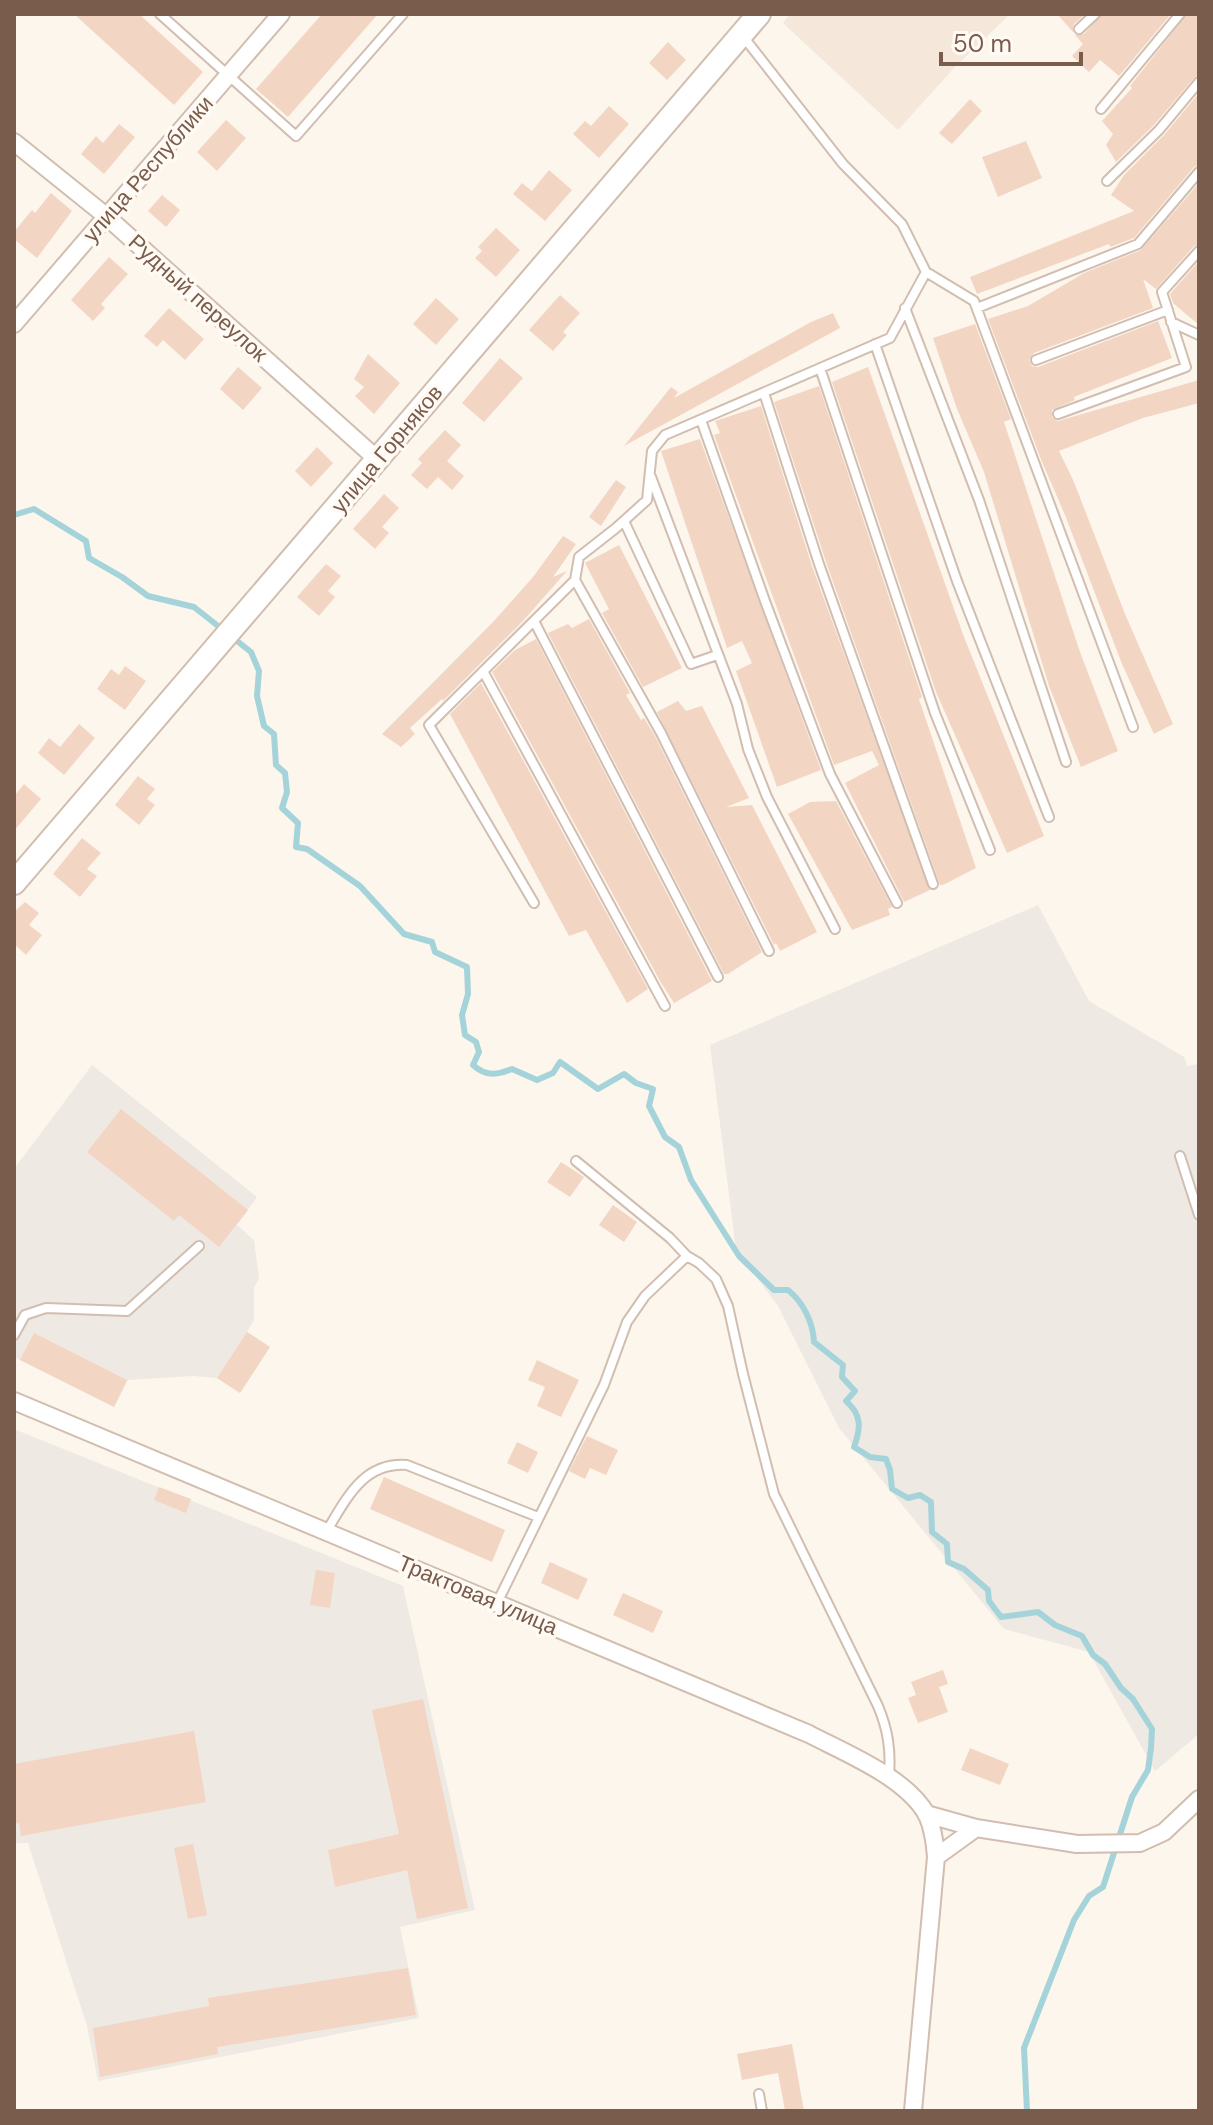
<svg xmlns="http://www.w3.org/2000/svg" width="1213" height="2125" font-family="'DM Sans',sans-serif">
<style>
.residential{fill:#f5e8da}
.industrial{fill:#efe9e4}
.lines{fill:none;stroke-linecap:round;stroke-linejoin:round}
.stream{stroke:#a5d3da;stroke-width:6}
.building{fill:#f3d5c3}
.service-casing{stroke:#d1beb0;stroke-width:12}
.minor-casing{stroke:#d1beb0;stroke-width:20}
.tertiary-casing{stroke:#d1beb0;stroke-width:26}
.service{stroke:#fff;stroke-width:8}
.minor{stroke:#fff;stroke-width:16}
.tertiary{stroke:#fff;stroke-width:22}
.labels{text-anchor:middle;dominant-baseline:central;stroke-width:7;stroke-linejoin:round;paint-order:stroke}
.street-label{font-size:22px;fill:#7a5c4d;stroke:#fffaf3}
</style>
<rect width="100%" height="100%" fill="#fdf6ec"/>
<path class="residential" d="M 790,14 L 1010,14 L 954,68 L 898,130 L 783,23 Z"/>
<path class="industrial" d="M 1038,905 L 1089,1001 L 1184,1057 L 1187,1066 L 1199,1064 L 1199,1734 L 1155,1771 L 1089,1652 L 1004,1629 L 839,1428 L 778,1306 L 736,1250 L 710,1045 Z
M 92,1065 L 257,1197 L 237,1225 L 254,1240 L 259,1278 L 254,1288 L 254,1320 L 247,1332 L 270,1347 L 240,1393 L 217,1378 L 193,1376 L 128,1380 L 114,1407 L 14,1357 L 14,1169 Z
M 14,1429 L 403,1586 L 475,1910 L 400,1927 L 419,2018 L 98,2081 L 87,2026 L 28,1843 L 14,1843 Z"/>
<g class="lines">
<path class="stream" d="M 14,515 L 34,509 L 86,541 L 89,558 L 122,577 L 148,596 L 194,607 L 251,652 L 259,671 L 257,696 L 264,726 L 274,734 L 276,765 L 285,773 L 287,792 L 282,808 L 298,823 L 296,847 L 307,849 L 360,886 L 404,934 L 432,942 L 435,952 L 467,967 L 468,994 L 462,1015 L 465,1035 L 476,1042 L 479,1052 L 473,1065 C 486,1077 497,1075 512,1069 L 537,1080 L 553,1073 L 560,1062 L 598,1089 L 624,1074 L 636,1083 L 653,1089 L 649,1106 L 665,1137 L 679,1147 L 691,1180 L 739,1256 L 774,1290 L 788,1290 C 803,1302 813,1322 814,1342 L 843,1365 L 842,1377 L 855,1391 L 846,1401 C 862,1415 861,1428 854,1447 L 870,1457 L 886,1459 L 890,1470 L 892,1489 L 908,1498 L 920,1495 L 931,1502 L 932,1532 L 947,1544 L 948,1562 L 964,1569 L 988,1590 L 989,1601 L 1001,1617 L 1038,1612 L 1055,1625 L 1082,1636 L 1093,1655 L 1105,1664 L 1121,1688 L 1133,1699 L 1152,1729 L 1151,1748 L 1148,1770 L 1132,1797 L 1103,1887 L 1089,1896 L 1074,1920 L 1024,2048 L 1027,2111"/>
</g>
<path class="building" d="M 74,14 L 139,14 L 203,72 L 174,105 Z
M 322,14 L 378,14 L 288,117 L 256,89 Z
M 1057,14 L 1085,14 L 1074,24 L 1073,32 Z
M 1102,14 L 1171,14 L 1119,76 L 1100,60 L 1089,72 L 1072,56 L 1083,44 L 1075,35 L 1084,34 Z
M 1187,14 L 1199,14 L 1199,75 L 1194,78 L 1154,125 L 1116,162 L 1106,145 L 1113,134 L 1102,121 L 1132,88 L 1130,86 Z
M 668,42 L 686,60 L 667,80 L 649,63 Z
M 1199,93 L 1199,165 L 1194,167 L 1134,238 L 1110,247 L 1109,244 L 977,294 L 970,277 L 1134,211 L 1111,195 L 1124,175 L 1164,135 Z
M 970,99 L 982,111 L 952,144 L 939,133 Z
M 609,106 L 629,124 L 599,158 L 573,134 L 585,121 L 591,126 Z
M 226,120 L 246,138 L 217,171 L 197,152 Z
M 119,124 L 135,137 L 104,174 L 81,154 L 96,136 L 103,143 Z
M 1026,141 L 1042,178 L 998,197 L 982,157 Z
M 549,170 L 572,190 L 545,221 L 513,194 L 522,183 L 532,191 Z
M 1199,183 L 1199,244 L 1194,246 L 1156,289 L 1143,279 L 1153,308 L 1034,353 L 1029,360 L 1032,366 L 1038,367 L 1158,321 L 1172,358 L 1074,397 L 1075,400 L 1052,410 L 1052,417 L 1058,421 L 1199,380 L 1199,403 L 1143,418 L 1059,451 L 1074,482 L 1125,614 L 1173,724 L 1154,734 L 1122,664 L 1065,515 L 1042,462 L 988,319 L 1028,306 L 1084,273 L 1141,250 Z
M 51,193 L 72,211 L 37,258 L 14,239 L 14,232 L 32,210 L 35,213 Z
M 162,195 L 180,210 L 166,227 L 148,211 Z
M 496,228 L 520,250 L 496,277 L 475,258 L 482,251 L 478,247 Z
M 109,257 L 128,274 L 101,304 L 105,308 L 93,321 L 71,300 Z
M 1199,261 L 1199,325 L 1173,303 L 1170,294 Z
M 560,295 L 580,313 L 563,332 L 567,335 L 553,351 L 529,330 Z
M 436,298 L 459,319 L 436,345 L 413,324 Z
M 169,308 L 204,339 L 185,360 L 163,340 L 157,347 L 144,336 Z
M 833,313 L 840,328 L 624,446 L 671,387 L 678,392 L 674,398 L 811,322 Z
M 975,324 L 1011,419 L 1004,422 L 1080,652 L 1118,751 L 1081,767 L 1049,686 L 984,472 L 957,409 L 933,338 Z
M 368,354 L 400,383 L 374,414 L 355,396 L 364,387 L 354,379 Z
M 500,358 L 523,378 L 484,422 L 462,403 Z
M 238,367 L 262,388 L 243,410 L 220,389 Z
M 868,367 L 964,637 L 1044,836 L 1007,853 L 936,692 L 832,382 Z
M 819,386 L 922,697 L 919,699 L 976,868 L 943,885 L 940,885 L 826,562 L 774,402 Z
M 761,406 L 812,566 L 930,890 L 904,902 L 845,783 L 879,765 L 872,751 L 834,765 L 714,435 L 720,433 L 715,421 Z
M 445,430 L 461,445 L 447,461 L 464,476 L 452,490 L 438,477 L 427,489 L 411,475 L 422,463 L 418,459 Z
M 700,439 L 821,770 L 777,787 L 736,671 L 752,663 L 742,641 L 727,648 L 661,451 Z
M 317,447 L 333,463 L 311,487 L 295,471 Z
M 616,480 L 626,487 L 601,526 L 589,517 Z
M 384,494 L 399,508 L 382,527 L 389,533 L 375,549 L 353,529 Z
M 563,536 L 576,544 L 553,577 L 567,571 L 523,621 L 443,701 L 442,699 L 410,728 L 415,734 L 401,747 L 382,734 L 493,622 L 533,577 Z
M 619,545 L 682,668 L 643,687 L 602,613 L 609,609 L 585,563 Z
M 326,564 L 341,576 L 328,591 L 335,597 L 319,616 L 297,597 Z
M 589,619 L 630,693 L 626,695 L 641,720 L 644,718 L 655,736 L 762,952 L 728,974 L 724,974 L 548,633 L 568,624 L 572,628 Z
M 536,639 L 712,981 L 674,1003 L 660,981 L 492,672 L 515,650 Z
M 125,666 L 146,681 L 125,710 L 97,689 L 111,669 L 119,675 Z
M 481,683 L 648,989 L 627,1003 L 586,930 L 569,936 L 450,714 Z
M 678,701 L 686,711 L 702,706 L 749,798 L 726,807 L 752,805 L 817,932 L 780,951 L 776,943 L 774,945 L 657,712 Z
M 79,724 L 95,738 L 64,775 L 38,753 L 49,738 L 60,747 Z
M 138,776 L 155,789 L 147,799 L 155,805 L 139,825 L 115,805 Z
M 24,784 L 41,799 L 14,831 L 14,796 Z
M 836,801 L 892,907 L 888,909 L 890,915 L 852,930 L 788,814 L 810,802 Z
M 82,838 L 101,853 L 87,869 L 97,876 L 80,897 L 53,874 Z
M 25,902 L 39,913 L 29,925 L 42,935 L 26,955 L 14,944 L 14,912 Z
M 121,1109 L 248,1210 L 219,1247 L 179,1215 L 174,1221 L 87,1152 Z
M 561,1162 L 584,1177 L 570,1197 L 547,1182 Z
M 613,1205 L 637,1222 L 624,1242 L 599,1225 Z
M 247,1332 L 270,1347 L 240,1393 L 217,1378 Z
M 34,1333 L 127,1380 L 114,1407 L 20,1360 Z
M 537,1360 L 579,1380 L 561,1417 L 537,1406 L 545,1387 L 528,1380 Z
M 587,1436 L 618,1450 L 606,1475 L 590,1468 L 585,1479 L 569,1471 Z
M 517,1442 L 538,1452 L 528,1473 L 507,1463 Z
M 384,1477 L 505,1530 L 492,1562 L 370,1509 Z
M 159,1487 L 191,1499 L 186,1513 L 154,1500 Z
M 550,1562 L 588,1579 L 578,1600 L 541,1583 Z
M 316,1570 L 335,1573 L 330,1608 L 310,1605 Z
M 623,1593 L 663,1611 L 653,1633 L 613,1615 Z
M 943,1670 L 948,1684 L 939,1687 L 948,1712 L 918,1723 L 908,1698 L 916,1695 L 911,1682 Z
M 423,1699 L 468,1908 L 417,1919 L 407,1870 L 335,1887 L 328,1850 L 399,1834 L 372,1710 Z
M 194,1731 L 206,1802 L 21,1836 L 19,1823 L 14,1824 L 14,1764 Z
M 970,1748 L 1009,1764 L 1000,1785 L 961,1770 Z
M 193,1844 L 207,1915 L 188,1919 L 174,1848 Z
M 408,1968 L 416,2015 L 217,2047 L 218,2054 L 100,2077 L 93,2028 L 209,2006 L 208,1998 Z
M 792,2044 L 804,2111 L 785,2111 L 778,2073 L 742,2080 L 737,2054 Z"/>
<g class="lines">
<g class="service-casing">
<path id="service" d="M 160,14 L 296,136 L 403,14
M 1079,29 L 1095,14
M 742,35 L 843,164 L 902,224 L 926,272 L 974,301 L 1133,727
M 1101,109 L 1180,14
M 1107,181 L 1159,130 L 1199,82
M 905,308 L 979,500 L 1066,762
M 977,308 L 1138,244 L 1199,172
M 1171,322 L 1199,335
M 875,344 L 957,581 L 1049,817
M 1036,360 L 1168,310
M 820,368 L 935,713 L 990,850
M 764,393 L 819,564 L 933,884
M 1058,414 L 1186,367 L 1162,292 L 1199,251
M 701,420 L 765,601 L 830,774 L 897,903
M 651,477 L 737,704 L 748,749 L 767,797 L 835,929
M 624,521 L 691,664 L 717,655
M 575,580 L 661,733 L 769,951
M 534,621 L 718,977
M 483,671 L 665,1006
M 534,903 L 429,725 L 575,580 L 579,557 L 616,528 L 647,500 L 652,451 L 665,435 L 890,338 L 926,272
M 1180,1156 L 1199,1215
M 576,1161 L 670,1238 L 687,1256
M 14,1335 L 25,1315 L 46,1308 L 127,1311 L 199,1246
M 326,1532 C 347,1498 363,1462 407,1465 L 538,1517
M 497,1603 L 604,1385 L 627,1322 L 645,1296 L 687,1256 L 699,1263 L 716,1279 L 728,1306 L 743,1374 L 774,1494 L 878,1706 C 888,1730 891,1750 889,1776
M 759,2094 L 762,2111"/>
</g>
<g class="minor-casing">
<path id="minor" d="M 14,142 L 106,216 L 378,460
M 14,324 L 281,14
M 14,1401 L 809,1734 C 845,1753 906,1777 927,1815 C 933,1828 935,1843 936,1857 L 913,2111
M 926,1814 L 976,1828 L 1077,1844 L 1140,1843 L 1164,1832 L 1199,1799
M 936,1857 L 976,1828"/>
</g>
<g class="tertiary-casing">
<path id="tertiary" d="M 14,883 L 759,14"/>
</g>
<use href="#service" class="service"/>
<use href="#minor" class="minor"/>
<use href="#tertiary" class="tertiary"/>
</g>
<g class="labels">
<g class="street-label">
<text transform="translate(148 169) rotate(-49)">улица Республики</text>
<text transform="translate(198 298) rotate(42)">Рудный переулок</text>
<text transform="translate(387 449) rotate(-50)">улица Горняков</text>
<text transform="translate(478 1595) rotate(23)">Трактовая улица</text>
</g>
</g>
<rect width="1213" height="2125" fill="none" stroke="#7a5c4d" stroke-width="32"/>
<path d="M941 52v12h140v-12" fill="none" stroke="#7a5c4d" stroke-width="4"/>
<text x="953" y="52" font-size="24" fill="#7a5c4d" stroke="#fffaf3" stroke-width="6" paint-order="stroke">50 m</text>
</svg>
